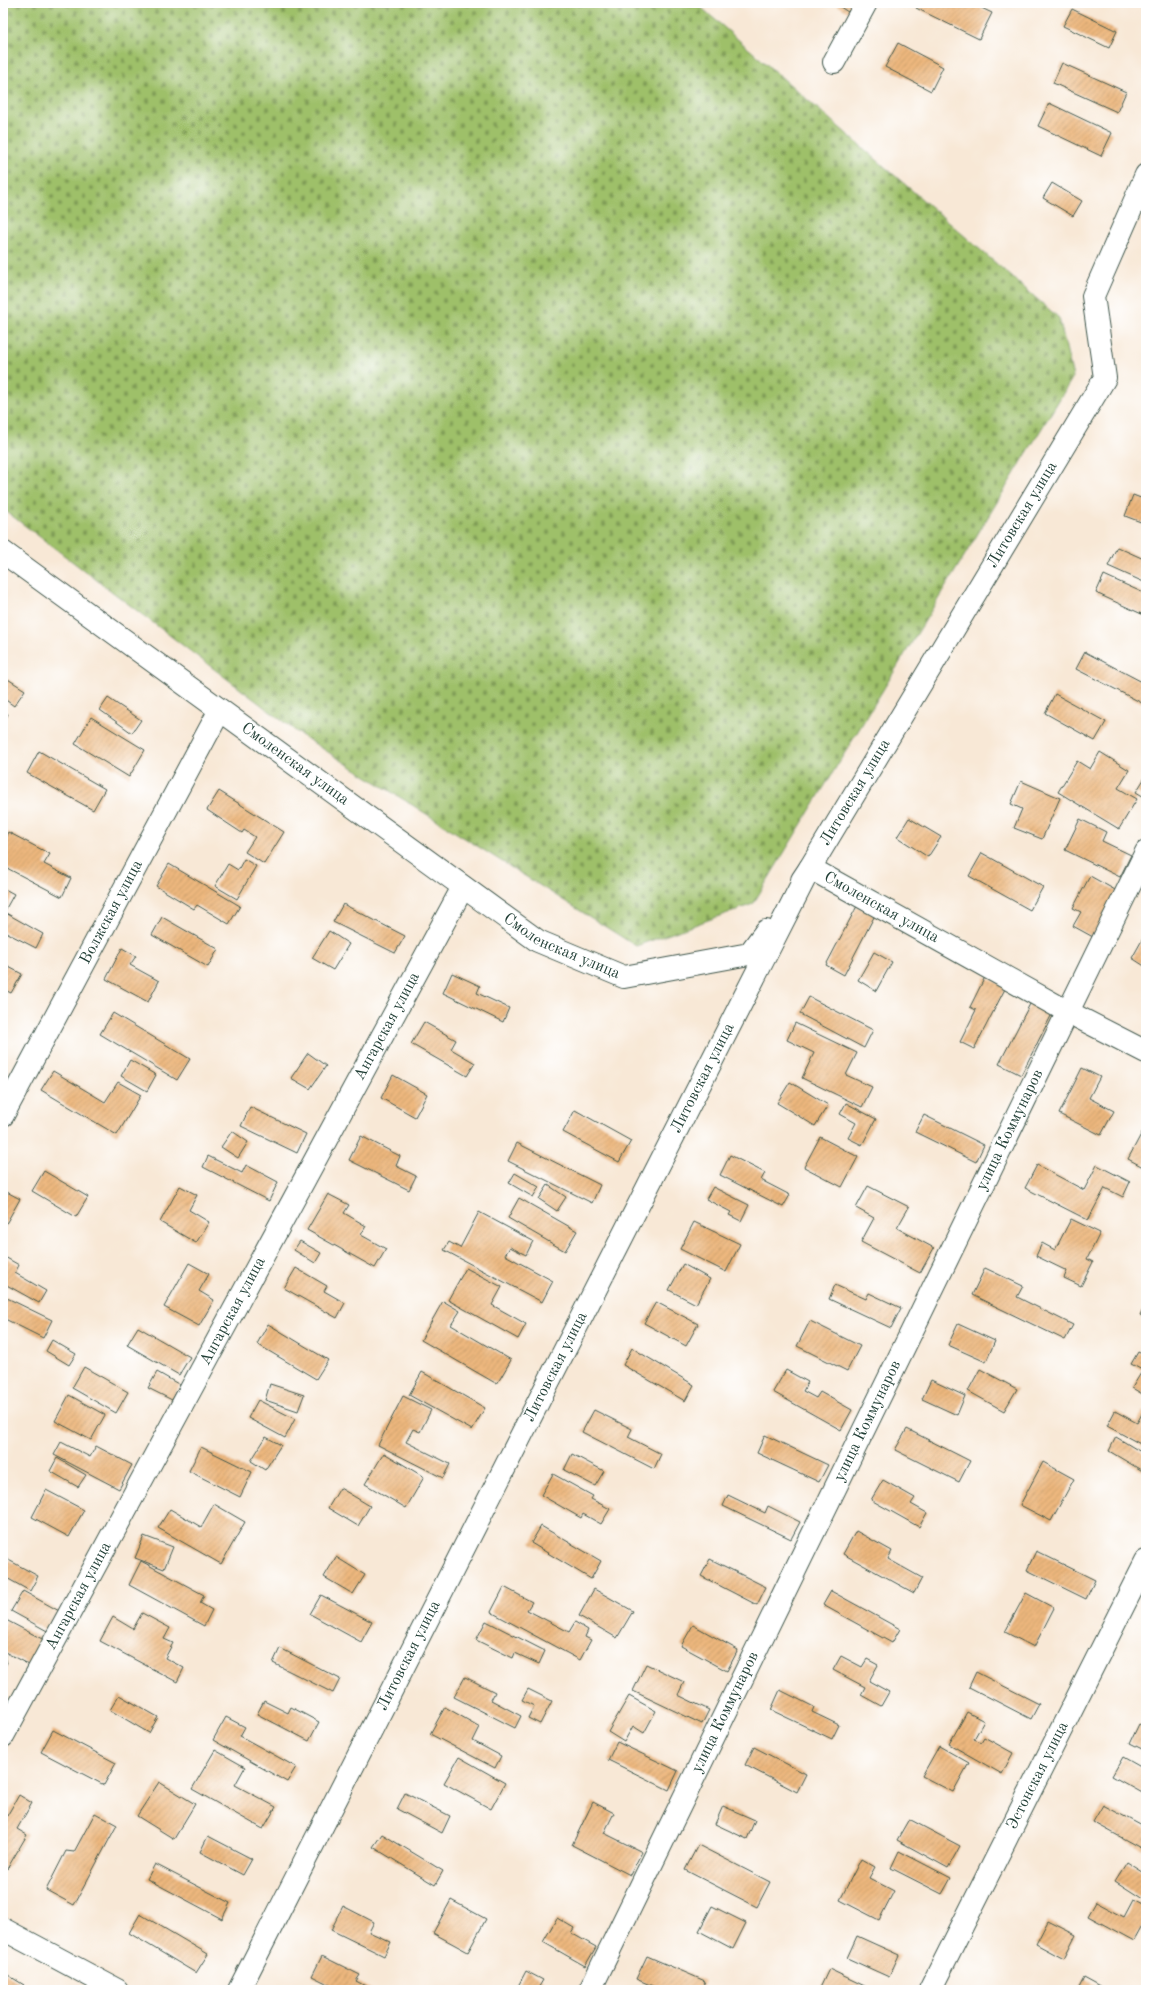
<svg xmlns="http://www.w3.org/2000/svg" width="1149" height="1993" font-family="'Old Standard TT',serif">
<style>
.cemetery{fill:url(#cemetery-stones);stroke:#5e7e4e}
.building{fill:url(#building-hatch)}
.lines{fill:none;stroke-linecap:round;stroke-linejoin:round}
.minor-casing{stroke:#40574c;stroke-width:24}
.minor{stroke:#fff;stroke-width:22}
.labels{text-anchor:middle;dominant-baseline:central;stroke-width:3;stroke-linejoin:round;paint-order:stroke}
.street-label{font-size:16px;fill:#1f3d34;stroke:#fff}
</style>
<defs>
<pattern id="cemetery-stones" width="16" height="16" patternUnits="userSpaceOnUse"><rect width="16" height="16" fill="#9ec069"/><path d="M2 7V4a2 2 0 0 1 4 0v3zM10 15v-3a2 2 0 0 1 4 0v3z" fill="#809d57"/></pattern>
<pattern id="building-hatch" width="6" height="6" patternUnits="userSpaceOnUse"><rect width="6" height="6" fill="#edb77e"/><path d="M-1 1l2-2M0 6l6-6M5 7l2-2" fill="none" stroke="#bf9668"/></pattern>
</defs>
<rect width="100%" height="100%" fill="#fff"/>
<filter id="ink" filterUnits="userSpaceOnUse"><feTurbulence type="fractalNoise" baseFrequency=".025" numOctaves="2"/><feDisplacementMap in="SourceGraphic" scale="8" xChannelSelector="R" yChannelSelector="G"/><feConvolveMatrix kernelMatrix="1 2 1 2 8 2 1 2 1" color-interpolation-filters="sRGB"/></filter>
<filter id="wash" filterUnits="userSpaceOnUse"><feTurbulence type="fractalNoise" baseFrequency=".012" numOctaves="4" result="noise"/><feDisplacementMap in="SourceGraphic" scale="16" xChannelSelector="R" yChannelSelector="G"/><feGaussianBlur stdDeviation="0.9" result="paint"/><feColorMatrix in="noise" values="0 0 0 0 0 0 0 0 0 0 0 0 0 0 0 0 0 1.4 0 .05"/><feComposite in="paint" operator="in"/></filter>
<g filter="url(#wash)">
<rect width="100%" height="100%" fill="#f8e8d6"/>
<path class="cemetery" d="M 3,3 L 696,3 L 1059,318 L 1073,377 L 753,904 L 636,946 L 301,735 L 3,509 Z"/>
<g id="blocks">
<path class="building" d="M 834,3 L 854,3 L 848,12 Z
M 918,3 L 971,3 L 992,13 L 979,39 L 916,8 Z
M 1072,9 L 1117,31 L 1109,48 L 1063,26 Z
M 898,43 L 943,67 L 931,91 L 885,67 Z
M 1062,63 L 1126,92 L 1117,112 L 1053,83 Z
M 1049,103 L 1112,133 L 1101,156 L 1038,126 Z
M 1052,183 L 1082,201 L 1073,216 L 1043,198 Z
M 1133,495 L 1146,500 L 1146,524 L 1125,516 Z
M 1117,547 L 1146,560 L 1146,583 L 1108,566 Z
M 1104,575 L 1146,594 L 1146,616 L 1096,593 Z
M 1085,652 L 1146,684 L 1146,695 L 1142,703 L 1076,669 Z
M 3,676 L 25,690 L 14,706 L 3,698 Z
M 1055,694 L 1106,722 L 1095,741 L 1045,713 Z
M 108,698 L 141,720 L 132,733 L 100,710 Z
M 3,711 L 8,714 L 3,724 Z
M 91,717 L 145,750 L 129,777 L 75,744 Z
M 39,751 L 105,789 L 93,810 L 27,773 Z
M 1100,752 L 1129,770 L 1118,788 L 1137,799 L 1119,829 L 1058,792 L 1077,761 L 1090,769 Z
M 1146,776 L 1146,798 L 1136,792 Z
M 1021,781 L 1060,798 L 1042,839 L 1014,828 L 1022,809 L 1011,804 Z
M 219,791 L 284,832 L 264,864 L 245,852 L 255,837 L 244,830 L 242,833 L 207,810 Z
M 909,818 L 941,837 L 928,857 L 897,837 Z
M 1080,819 L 1106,832 L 1102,841 L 1131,855 L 1120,877 L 1065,850 Z
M 8,832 L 50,854 L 44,864 L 71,878 L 62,897 L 3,866 L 3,841 Z
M 982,853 L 1043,887 L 1030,910 L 969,876 Z
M 244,859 L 256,866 L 237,899 L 215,886 L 228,864 L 238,870 Z
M 169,864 L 240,906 L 229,924 L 197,905 L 194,909 L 156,886 Z
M 1090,876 L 1117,891 L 1093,937 L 1073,926 L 1081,912 L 1073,908 Z
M 3,888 L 14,894 L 4,912 L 43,934 L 36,948 L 3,931 Z
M 343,904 L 405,936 L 395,953 L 333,922 Z
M 857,906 L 875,915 L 844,975 L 826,965 Z
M 162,917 L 218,949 L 208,967 L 152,935 Z
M 329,931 L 349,944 L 333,970 L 312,958 Z
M 1146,933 L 1146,967 L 1132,958 Z
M 122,948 L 136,956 L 130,965 L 159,981 L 148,1002 L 106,979 Z
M 874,952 L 892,962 L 876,991 L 858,980 Z
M 3,964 L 22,974 L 11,993 L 3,989 Z
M 452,973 L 480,986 L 477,993 L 509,1008 L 503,1022 L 443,993 Z
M 985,977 L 1006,987 L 974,1049 L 960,1042 L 976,1010 L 970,1007 Z
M 809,997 L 873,1030 L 864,1048 L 800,1014 Z
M 1031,1002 L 1053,1012 L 1021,1075 L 999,1064 Z
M 113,1013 L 190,1059 L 177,1080 L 100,1034 Z
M 424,1022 L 456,1040 L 451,1049 L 475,1063 L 467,1076 L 411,1044 Z
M 795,1023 L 857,1053 L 846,1075 L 872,1087 L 862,1107 L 802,1078 L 814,1053 L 787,1040 Z
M 308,1053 L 326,1066 L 310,1089 L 291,1078 Z
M 130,1060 L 156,1075 L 147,1091 L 121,1076 Z
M 1082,1068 L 1100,1077 L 1089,1098 L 1114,1111 L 1101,1135 L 1059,1114 Z
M 53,1071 L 105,1102 L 118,1082 L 141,1095 L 117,1135 L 41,1090 Z
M 393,1075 L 427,1094 L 415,1117 L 381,1098 Z
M 790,1082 L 828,1105 L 815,1126 L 777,1103 Z
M 846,1103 L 876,1119 L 862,1145 L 848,1138 L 856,1123 L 840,1114 Z
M 250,1107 L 306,1134 L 297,1153 L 241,1126 Z
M 575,1110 L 631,1141 L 619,1162 L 563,1132 Z
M 924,1115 L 984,1145 L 976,1162 L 915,1132 Z
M 1146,1125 L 1146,1161 L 1143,1167 L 1128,1159 Z
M 232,1131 L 248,1142 L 238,1158 L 221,1147 Z
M 361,1136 L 400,1156 L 396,1166 L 416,1176 L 409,1190 L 349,1160 Z
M 820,1137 L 858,1157 L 842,1187 L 804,1167 Z
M 517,1143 L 600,1185 L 592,1203 L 508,1161 Z
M 730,1155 L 765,1173 L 761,1180 L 790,1195 L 783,1207 L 720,1175 Z
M 208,1156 L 242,1173 L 246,1165 L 278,1182 L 269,1201 L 203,1167 Z
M 1037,1165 L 1084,1190 L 1097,1165 L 1130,1182 L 1123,1197 L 1105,1188 L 1088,1220 L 1025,1188 Z
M 44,1171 L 88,1197 L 76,1217 L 32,1191 Z
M 515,1173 L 539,1187 L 533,1197 L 509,1183 Z
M 548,1185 L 566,1197 L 557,1211 L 539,1199 Z
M 180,1186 L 197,1195 L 189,1210 L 209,1222 L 196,1243 L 160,1222 Z
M 868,1186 L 909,1207 L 897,1228 L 934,1248 L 920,1273 L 861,1242 L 874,1218 L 856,1208 Z
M 713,1187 L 749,1205 L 741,1221 L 729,1215 L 731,1212 L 706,1199 Z
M 3,1190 L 20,1199 L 3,1229 Z
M 328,1194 L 349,1205 L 344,1213 L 366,1226 L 361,1235 L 386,1249 L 375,1268 L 307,1230 Z
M 519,1198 L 577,1231 L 565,1251 L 508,1218 Z
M 479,1212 L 533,1241 L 526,1255 L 510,1247 L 505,1255 L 553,1281 L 542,1302 L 444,1250 L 449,1242 L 460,1248 Z
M 1071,1219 L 1100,1233 L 1087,1259 L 1093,1262 L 1081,1286 L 1064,1278 L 1067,1271 L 1036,1256 L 1042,1243 L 1055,1250 Z
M 694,1222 L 740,1244 L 726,1272 L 680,1249 Z
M 300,1241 L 321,1253 L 315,1263 L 294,1250 Z
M 3,1256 L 19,1265 L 15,1273 L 46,1291 L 39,1303 L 3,1283 Z
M 189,1263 L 209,1274 L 199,1291 L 214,1300 L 199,1326 L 164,1307 Z
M 683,1264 L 710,1279 L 696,1304 L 669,1290 Z
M 296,1268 L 327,1286 L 324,1291 L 345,1303 L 337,1318 L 284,1288 Z
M 466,1268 L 502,1287 L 492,1305 L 526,1324 L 518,1339 L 448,1300 Z
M 985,1268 L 1023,1286 L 1017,1297 L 1073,1325 L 1065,1340 L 972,1295 Z
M 835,1285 L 866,1299 L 869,1293 L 901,1308 L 891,1328 L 829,1299 Z
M 5,1297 L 52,1320 L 43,1338 L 3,1318 L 3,1300 Z
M 443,1301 L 460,1311 L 451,1325 L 511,1360 L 497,1384 L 421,1340 Z
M 656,1302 L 698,1324 L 686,1346 L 644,1323 Z
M 1146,1303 L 1146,1319 L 1140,1316 Z
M 810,1321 L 860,1346 L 847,1371 L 797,1346 Z
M 268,1324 L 328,1360 L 316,1379 L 257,1344 Z
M 958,1324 L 995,1341 L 986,1362 L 948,1345 Z
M 138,1327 L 190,1357 L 179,1375 L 127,1345 Z
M 52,1340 L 76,1354 L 69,1365 L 46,1351 Z
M 632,1348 L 694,1385 L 685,1401 L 623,1365 Z
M 1138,1352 L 1146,1356 L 1146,1372 L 1131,1364 Z
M 84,1367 L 128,1392 L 116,1413 L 72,1388 Z
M 980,1369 L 1017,1389 L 1004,1411 L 968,1391 Z
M 786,1370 L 808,1382 L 803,1391 L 816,1398 L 820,1392 L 852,1410 L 841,1430 L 773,1392 Z
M 157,1372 L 180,1385 L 172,1400 L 148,1388 Z
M 422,1372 L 485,1408 L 472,1430 L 409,1395 Z
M 1141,1373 L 1146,1376 L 1146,1396 L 1132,1388 Z
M 931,1380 L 965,1396 L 957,1415 L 922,1399 Z
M 270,1384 L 304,1395 L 298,1411 L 265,1400 Z
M 69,1395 L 105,1415 L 91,1440 L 55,1421 Z
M 403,1396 L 431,1410 L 420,1432 L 413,1429 L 406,1442 L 450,1464 L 443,1478 L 378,1445 Z
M 258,1400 L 295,1419 L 285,1438 L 248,1418 Z
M 594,1410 L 632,1429 L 628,1437 L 661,1454 L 654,1469 L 582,1432 Z
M 1115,1411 L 1137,1423 L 1143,1412 L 1146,1413 L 1146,1447 L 1107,1426 Z
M 907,1429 L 970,1461 L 959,1482 L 895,1450 Z
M 765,1435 L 828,1465 L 819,1482 L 757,1453 Z
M 266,1437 L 281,1445 L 265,1470 L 251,1461 Z
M 1116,1437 L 1146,1455 L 1146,1473 L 1109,1451 Z
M 61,1442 L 90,1457 L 96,1446 L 132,1465 L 119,1489 L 54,1455 Z
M 201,1447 L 252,1472 L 240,1497 L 189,1471 Z
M 384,1453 L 424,1477 L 406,1508 L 365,1484 Z
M 572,1454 L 604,1471 L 595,1486 L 564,1470 Z
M 57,1458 L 86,1475 L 78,1487 L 50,1471 Z
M 1043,1462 L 1074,1479 L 1051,1521 L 1020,1505 Z
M 553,1474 L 593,1496 L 591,1499 L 610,1509 L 601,1524 L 583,1514 L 581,1518 L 541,1495 Z
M 883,1480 L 915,1498 L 911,1504 L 927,1513 L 919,1527 L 871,1500 Z
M 340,1488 L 370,1506 L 358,1526 L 328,1508 Z
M 46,1490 L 84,1510 L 69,1537 L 32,1517 Z
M 728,1495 L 765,1513 L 768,1506 L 800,1522 L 791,1539 L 723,1506 Z
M 214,1504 L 245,1522 L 221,1564 L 158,1528 L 170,1509 L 201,1527 Z
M 541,1526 L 601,1561 L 591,1579 L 531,1543 Z
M 856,1531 L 892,1551 L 888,1559 L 922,1578 L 914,1593 L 843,1554 Z
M 144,1536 L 173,1547 L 164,1569 L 135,1558 Z
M 1036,1551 L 1095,1580 L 1086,1599 L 1027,1570 Z
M 3,1557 L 38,1576 L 30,1591 L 3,1576 Z
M 336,1557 L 365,1575 L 353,1594 L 324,1577 Z
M 710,1559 L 766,1587 L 757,1605 L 701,1576 Z
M 141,1561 L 204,1595 L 200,1603 L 212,1610 L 204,1626 L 129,1585 Z
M 504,1587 L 532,1602 L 527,1610 L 569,1632 L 575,1622 L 588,1630 L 585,1637 L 591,1640 L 580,1660 L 491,1612 Z
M 594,1589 L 633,1611 L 617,1638 L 579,1616 Z
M 23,1591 L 61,1612 L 49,1632 L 11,1611 Z
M 831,1591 L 900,1629 L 892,1643 L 823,1605 Z
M 1026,1593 L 1054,1608 L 1034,1647 L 1005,1632 Z
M 321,1595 L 372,1622 L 361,1642 L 310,1614 Z
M 142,1613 L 170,1628 L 164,1639 L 173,1643 L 165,1658 L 184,1668 L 177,1682 L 100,1641 L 113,1617 L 133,1629 Z
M 6,1620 L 44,1640 L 31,1666 L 3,1651 L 3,1625 Z
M 486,1621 L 545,1651 L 539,1664 L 515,1653 L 513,1658 L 476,1640 Z
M 693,1625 L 738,1650 L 727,1671 L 681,1646 Z
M 280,1648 L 340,1679 L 333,1693 L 273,1663 Z
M 3,1655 L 5,1656 L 7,1663 L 3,1668 Z
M 841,1656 L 862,1667 L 867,1659 L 878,1665 L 869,1681 L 889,1692 L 881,1706 L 861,1695 L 865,1687 L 833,1670 Z
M 646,1664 L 684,1682 L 678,1695 L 709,1710 L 702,1724 L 633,1691 Z
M 976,1672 L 1039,1704 L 1031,1719 L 969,1687 Z
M 465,1677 L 495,1692 L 491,1700 L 521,1716 L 515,1728 L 454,1697 Z
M 528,1689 L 552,1701 L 540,1724 L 528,1718 L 534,1706 L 522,1700 Z
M 780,1690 L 814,1707 L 812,1712 L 839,1725 L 832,1739 L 771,1710 Z
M 119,1695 L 158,1717 L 149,1733 L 110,1710 Z
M 629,1696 L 656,1711 L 644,1733 L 633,1726 L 624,1742 L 608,1732 Z
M 264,1701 L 288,1713 L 291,1707 L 319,1722 L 309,1741 L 257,1714 Z
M 445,1707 L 480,1727 L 473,1741 L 501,1756 L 495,1768 L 430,1734 Z
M 967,1712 L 984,1721 L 974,1739 L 981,1742 L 984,1737 L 1013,1753 L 1002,1774 L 949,1744 Z
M 226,1717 L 245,1727 L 240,1736 L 296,1767 L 287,1782 L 213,1740 Z
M 1139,1724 L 1146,1727 L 1146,1751 L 1130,1743 Z
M 53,1730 L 116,1763 L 104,1785 L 41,1752 Z
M 617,1742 L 678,1771 L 669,1790 L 608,1760 Z
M 939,1746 L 969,1763 L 953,1792 L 922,1776 Z
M 754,1747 L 806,1774 L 797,1792 L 745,1765 Z
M 215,1750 L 245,1767 L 235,1785 L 276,1807 L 263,1829 L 192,1789 Z
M 459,1757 L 505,1783 L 491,1809 L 444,1783 Z
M 1123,1757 L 1146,1770 L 1146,1795 L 1112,1776 Z
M 159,1782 L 195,1804 L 174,1839 L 137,1816 Z
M 405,1793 L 450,1816 L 442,1833 L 397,1809 Z
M 19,1795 L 32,1803 L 17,1829 L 27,1835 L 7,1869 L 3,1866 L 3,1823 Z
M 593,1802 L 614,1813 L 604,1833 L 642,1852 L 630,1875 L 572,1845 Z
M 1103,1805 L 1146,1828 L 1146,1851 L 1093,1822 Z
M 723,1806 L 755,1820 L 747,1839 L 715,1824 Z
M 95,1813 L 117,1825 L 74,1905 L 46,1890 L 66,1851 L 74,1852 Z
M 909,1819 L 960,1846 L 948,1868 L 897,1840 Z
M 382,1834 L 443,1871 L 435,1885 L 373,1847 Z
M 208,1836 L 252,1859 L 243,1875 L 200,1852 Z
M 698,1845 L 770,1882 L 757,1907 L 685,1870 Z
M 899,1851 L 951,1878 L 942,1894 L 891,1868 Z
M 861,1859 L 875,1867 L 869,1878 L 894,1891 L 879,1920 L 840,1900 Z
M 1127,1862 L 1146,1874 L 1146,1901 L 1115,1881 Z
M 155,1864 L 230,1903 L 222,1919 L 147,1879 Z
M 451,1900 L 486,1919 L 468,1952 L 433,1933 Z
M 1133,1900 L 1146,1907 L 1146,1919 L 1134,1941 L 1088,1916 L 1096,1902 L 1124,1917 Z
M 343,1906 L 374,1922 L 369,1932 L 391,1942 L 384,1956 L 331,1930 Z
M 712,1906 L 746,1923 L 733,1949 L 699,1931 Z
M 140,1914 L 208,1954 L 196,1973 L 129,1933 Z
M 557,1918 L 574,1928 L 571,1933 L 596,1947 L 585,1966 L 543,1942 Z
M 1048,1921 L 1076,1935 L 1064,1959 L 1036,1944 Z
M 857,1936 L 899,1955 L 889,1977 L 847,1958 Z
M 322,1956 L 360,1975 L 356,1981 L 373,1990 L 340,1990 L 312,1976 Z
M 647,1956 L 705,1981 L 701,1990 L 662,1990 L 636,1979 Z
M 829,1969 L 873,1990 L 825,1990 L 820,1988 Z
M 526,1971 L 543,1980 L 537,1990 L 516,1990 Z
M 3,1972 L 24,1985 L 21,1990 L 3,1990 Z
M 1084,1978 L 1106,1990 L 1078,1990 Z"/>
</g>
</g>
<g filter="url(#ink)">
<use href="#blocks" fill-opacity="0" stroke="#40574c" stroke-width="1"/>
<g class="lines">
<g class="minor-casing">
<g id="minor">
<path d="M 834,62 L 866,3"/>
<path id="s1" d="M 3,552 L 538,941 L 624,977 L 749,954 L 766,931"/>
<path id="s2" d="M 802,880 L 810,868 L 1068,1012 L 1146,1052"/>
<path id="s3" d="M 3,1115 L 220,710"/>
<path id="s4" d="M 3,1736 L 463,887"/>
<path d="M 3,1929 L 117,1990"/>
<path id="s5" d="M 239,1990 L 810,868 L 1105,378 L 1093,296 L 1146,175"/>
<path id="s6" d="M 590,1990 L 1146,852"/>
<path id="s7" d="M 930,1990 L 1146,1561"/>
</g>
</g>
<use href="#minor" class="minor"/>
</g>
</g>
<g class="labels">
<g class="street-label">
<text stroke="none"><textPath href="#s5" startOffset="1671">Литовская улица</textPath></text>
<text stroke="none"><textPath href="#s1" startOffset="361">Смоленская улица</textPath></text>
<text stroke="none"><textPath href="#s5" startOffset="1347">Литовская улица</textPath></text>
<text stroke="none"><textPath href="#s2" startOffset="96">Смоленская улица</textPath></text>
<text stroke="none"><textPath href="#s3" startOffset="230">Волжская улица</textPath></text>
<text stroke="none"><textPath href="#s1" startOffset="685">Смоленская улица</textPath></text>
<text stroke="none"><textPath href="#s4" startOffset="807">Ангарская улица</textPath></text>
<text stroke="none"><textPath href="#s5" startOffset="1023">Литовская улица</textPath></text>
<text stroke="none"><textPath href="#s6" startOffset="957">улица Коммунаров</textPath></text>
<text stroke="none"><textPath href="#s4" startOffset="483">Ангарская улица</textPath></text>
<text stroke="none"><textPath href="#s5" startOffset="699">Литовская улица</textPath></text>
<text stroke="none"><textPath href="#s6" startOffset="633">улица Коммунаров</textPath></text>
<text stroke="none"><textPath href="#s4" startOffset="159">Ангарская улица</textPath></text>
<text stroke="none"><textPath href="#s5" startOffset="375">Литовская улица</textPath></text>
<text stroke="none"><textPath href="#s6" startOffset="309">улица Коммунаров</textPath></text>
<text stroke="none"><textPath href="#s7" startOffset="240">Эстонская улица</textPath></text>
</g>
</g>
<rect width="1149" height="1993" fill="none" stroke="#fff" stroke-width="16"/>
</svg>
